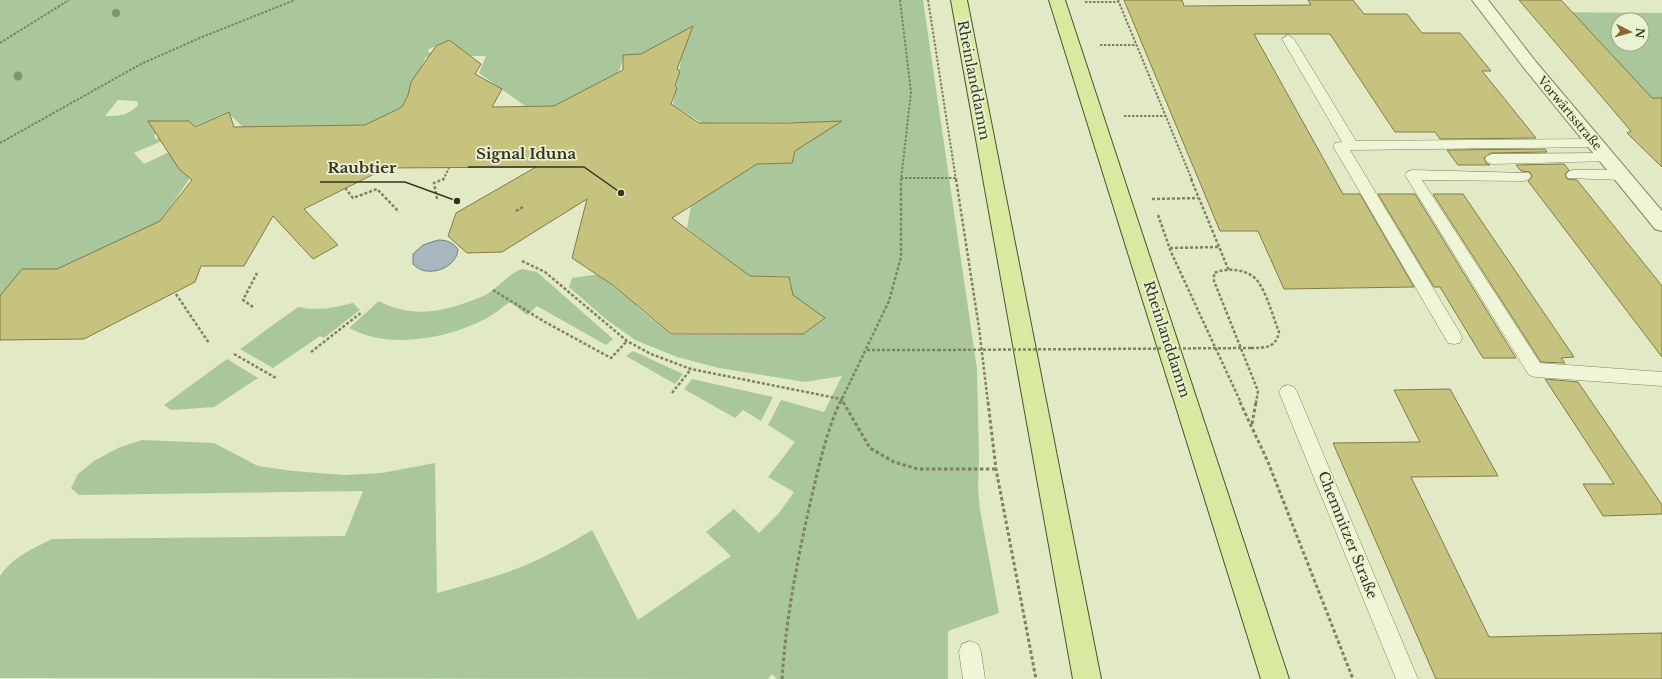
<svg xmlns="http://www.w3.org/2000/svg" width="1662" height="679" font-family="'Libre Baskerville',serif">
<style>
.green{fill:#a9c79a;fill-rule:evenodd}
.water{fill:#a6b8be;stroke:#6e828b}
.building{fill:#c5c37e;stroke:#807d45}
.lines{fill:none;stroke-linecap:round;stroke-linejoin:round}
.service-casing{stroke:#80835d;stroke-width:1}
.minor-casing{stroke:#80835d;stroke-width:2}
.primary-casing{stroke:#515131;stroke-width:2}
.path-far2{stroke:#80835d;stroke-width:2;stroke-dasharray:2.5 1.5;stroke-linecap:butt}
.path-far1{stroke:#80835d;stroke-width:2.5;stroke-dasharray:3 2;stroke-linecap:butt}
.path{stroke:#80835d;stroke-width:3;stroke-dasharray:3.5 2.5;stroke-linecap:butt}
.service{fill:#eef6d7;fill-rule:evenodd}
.minor{fill:#eef6d7;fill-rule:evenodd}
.primary{fill:#d8eaa0;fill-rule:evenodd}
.path-bridge{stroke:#80835d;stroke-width:2.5;stroke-dasharray:3 2;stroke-linecap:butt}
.tree{fill:#7f956f}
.labels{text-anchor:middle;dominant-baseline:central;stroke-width:3.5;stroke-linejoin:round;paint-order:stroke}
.far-street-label{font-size:12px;fill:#34351f;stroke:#eaf2d4}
.street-label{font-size:14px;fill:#34351f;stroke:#eaf2d4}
.leader{fill:none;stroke:#34351f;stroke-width:1.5}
.callout-dot{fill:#34351f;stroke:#eaf2d4;stroke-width:1.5}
.callout-label{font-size:15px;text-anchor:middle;font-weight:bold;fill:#34351f;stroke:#eaf2d4;stroke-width:3.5;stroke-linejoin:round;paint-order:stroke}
</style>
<rect width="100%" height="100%" fill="#e1eac5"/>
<path class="green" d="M 0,0 L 923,0 L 977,369 L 979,458 L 978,488 L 980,510 L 999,613 L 948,631 L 948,679 L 777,679 L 772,674 L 768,679 L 0,678 L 0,576 C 13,557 32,549 52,539 L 345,536 L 363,491 L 79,495 L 71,488 L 78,474 L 94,461 L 118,448 L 142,440 L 214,443 L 258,466 L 293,471 L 345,475 L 382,473 L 435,463 L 437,593 C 465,585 494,578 521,567 C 546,557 569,544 592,530 L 638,620 L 731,556 L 706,532 L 734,509 L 759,533 L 779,513 L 794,492 L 768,477 L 795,442 L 768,425 L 781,400 L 824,412 L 842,376 L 805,382 L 719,368 L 677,357 L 635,340 L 607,320 L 569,287 L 572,278 L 607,273 L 605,280 L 637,305 L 636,306 L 671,335 L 803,334 L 821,321 L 795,307 L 788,276 L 750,276 L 687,228 L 691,206 L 757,164 L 792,163 L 791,162 L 806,122 L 702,123 L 673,105 L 682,54 L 624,55 L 619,72 L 554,106 L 525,106 L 479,73 L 486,56 L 458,56 L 461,49 C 447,38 444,42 429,49 L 428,52 L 432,53 L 430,56 L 426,57 L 403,106 L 365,125 L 243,127 L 227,112 L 193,127 L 189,121 C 169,121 166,119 154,136 L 156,139 L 161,137 L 162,141 L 134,153 L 144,164 L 169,152 L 172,158 L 174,158 L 190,178 L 160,222 L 56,270 L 22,269 L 0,296 ZM 118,100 L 137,101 L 138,105 C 128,116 119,116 105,116 Z
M 1543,12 L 1662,13 L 1662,150 ZM 1618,20 L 1642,20 L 1642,44 L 1618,44 Z
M 522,269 L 537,272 L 613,339 L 606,345 L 537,306 L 527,315 L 510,302 C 502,307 495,314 487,318 C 453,336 407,346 369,336 C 362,334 356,331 349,328 L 379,301 C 408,317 438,313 468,302 C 475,299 484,297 490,292 C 501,285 510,273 522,269 Z
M 353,303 L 360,310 L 324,338 L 320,336 L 273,368 L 240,349 L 298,307 C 317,311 334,308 353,303 Z
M 633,351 L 683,374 L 675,384 L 626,356 Z
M 227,359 L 258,378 L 214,407 L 171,410 L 164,405 Z
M 692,379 L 773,397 L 761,421 L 743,410 L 735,418 L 684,389 Z"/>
<path class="water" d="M 438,240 C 446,240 454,242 458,250 C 456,269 426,279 413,264 L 413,254 L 423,245 Z"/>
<path class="building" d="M 1124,0 L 1182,0 L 1184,6 L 1311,5 L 1308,0 L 1353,0 L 1364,14 L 1407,14 L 1422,33 L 1460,33 L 1491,71 L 1482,71 L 1536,138 L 1440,139 L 1435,132 L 1395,132 L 1330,34 L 1254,34 L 1343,194 L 1360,194 L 1414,287 L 1284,289 L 1258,231 L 1220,231 Z
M 1519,0 L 1561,0 L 1652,98 L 1662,98 L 1662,167 L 1627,133 L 1631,131 Z
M 693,26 L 677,69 L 680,71 L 675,86 L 677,88 L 671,104 L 699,123 L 789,123 L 842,121 L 795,151 L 792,163 L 757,164 L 672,218 L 750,276 L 789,277 L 793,295 L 825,318 L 803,334 L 671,334 L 614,286 L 572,258 L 587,199 L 502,252 L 467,253 L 448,236 L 456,213 L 536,167 L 386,168 L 304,209 L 338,245 L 313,259 L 273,216 L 244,266 L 201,266 L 195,282 L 84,339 L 0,340 L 0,296 L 22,269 L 57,269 L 160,221 L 192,180 L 179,169 L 148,121 L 189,121 L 195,127 L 229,112 L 234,127 L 365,125 L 402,107 L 408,95 L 411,82 L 436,46 L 449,40 L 481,64 L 475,74 L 502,89 L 492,107 L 554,106 L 623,70 L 623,55 L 641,54 Z
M 1545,149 L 1547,152 L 1491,153 L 1484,158 L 1486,163 L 1490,165 L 1458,165 L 1447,150 Z
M 1564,164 L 1569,170 L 1565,174 L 1567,179 L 1577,180 L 1662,286 L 1662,357 L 1528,181 L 1532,177 L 1530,172 L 1521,171 L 1516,165 Z
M 1378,194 L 1415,194 L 1516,358 L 1483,358 L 1440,287 L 1434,287 Z
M 1433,194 L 1463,194 L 1574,357 L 1561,358 L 1565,363 L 1541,362 Z
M 1545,379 L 1578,382 L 1662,505 L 1662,514 L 1603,516 L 1583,484 L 1614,484 Z
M 1450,389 L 1498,476 L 1411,477 L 1489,637 L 1662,633 L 1662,679 L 1436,679 L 1333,443 L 1420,442 L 1394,390 Z"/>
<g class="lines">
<g class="service-casing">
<path id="service" d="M 1288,35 L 1294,39 L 1356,141 L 1596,139 L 1601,140 L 1603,143 L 1601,146 L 1596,147 L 1350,150 L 1460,333 L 1462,338 L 1460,343 L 1454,344 L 1448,343 L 1333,146 L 1335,143 L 1342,142 L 1282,39 Z
M 1607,153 L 1612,155 L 1614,158 L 1612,161 L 1492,164 L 1487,162 L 1485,159 L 1487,156 L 1492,154 Z
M 1412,170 L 1529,173 L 1531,176 L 1529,179 L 1524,181 L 1422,180 L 1540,363 L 1662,372 L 1662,386 L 1535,377 L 1529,375 L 1405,175 L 1407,172 Z
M 1573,170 L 1622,170 L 1627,172 L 1629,175 L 1627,178 L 1622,180 L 1568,178 L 1566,175 L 1568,172 Z
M 1288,385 L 1294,387 L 1297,392 L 1418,679 L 1396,679 L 1279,392 L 1282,387 Z
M 970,641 L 978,644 L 981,652 L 985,679 L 963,679 L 959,652 L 962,644 Z"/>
</g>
<g class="minor-casing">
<path id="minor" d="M 1472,0 L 1488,0 L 1536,62 L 1662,211 L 1662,231 L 1655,229 L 1524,68 Z"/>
</g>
<g class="primary-casing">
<path id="primary" d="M 951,0 L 967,0 L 1101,679 L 1073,679 Z
M 1049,0 L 1065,0 L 1289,679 L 1261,679 Z"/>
</g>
<path class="path-far2" d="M 900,0 L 911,92 L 901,180
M 928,0 L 956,180
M 1118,0 L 1192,180
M 1085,2 L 1118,2
M 0,43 L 69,0
M 1100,45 L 1136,45
M 1124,116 L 1165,116
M 0,143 L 141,64 L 202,37 L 295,0
M 901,178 L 955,178
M 443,180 L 449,168"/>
<path class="path-far1" d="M 956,179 L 979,328 L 988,403
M 1191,179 L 1229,271
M 345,188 L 353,198 L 377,189 L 399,212
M 437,199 L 434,183 L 444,179
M 1152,199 L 1198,198
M 516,211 L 523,207
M 1158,215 L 1171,252 L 1241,403
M 1170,248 L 1219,247
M 522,261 L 545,272 L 627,341 L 651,354 L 691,369 L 841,399 L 844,403
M 493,290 L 545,322 L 611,358 L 627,341
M 176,294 L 209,343
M 253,307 L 243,300 L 257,273
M 1251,348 C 1265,348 1276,348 1279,332 C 1273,317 1268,297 1259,283 C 1250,269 1228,267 1214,273 L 1214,281 L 1258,391 L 1256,403
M 867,350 L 938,350
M 311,352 L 362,312
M 234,354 L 276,378
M 672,393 L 691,369
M 840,403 L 889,301 L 901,257 L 901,179"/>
<path class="path" d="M 843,402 L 870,448 L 894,462 L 918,469 L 996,469
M 988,402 L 996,469 L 1036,679
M 1240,402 L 1268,462 L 1353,679
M 1252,424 L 1256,402
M 782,679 C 786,617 798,556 812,495 C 820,462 826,433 840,402"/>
<use href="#service" class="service"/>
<use href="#minor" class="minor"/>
<use href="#primary" class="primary"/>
<path class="path-bridge" d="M 938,350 L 1251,348"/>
</g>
<g class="tree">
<circle cx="116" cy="13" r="4"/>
<circle cx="18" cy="76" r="4.5"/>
</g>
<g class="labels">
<g class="far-street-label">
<text transform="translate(1570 113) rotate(50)">Vorwärtsstraße</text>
</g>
<g class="street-label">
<text transform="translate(974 80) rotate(79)">Rheinlanddamm</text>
<text transform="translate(1167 339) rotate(72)">Rheinlanddamm</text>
<text transform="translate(1348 535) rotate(68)">Chemnitzer Straße</text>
</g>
</g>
<path class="leader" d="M621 193L584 167H468M457 201L405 182H320"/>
<g class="callout-dot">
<circle cx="621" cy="193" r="4"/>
<circle cx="457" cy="201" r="4"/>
</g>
<g class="callout-label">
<text x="526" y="159">Signal Iduna</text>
<text x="362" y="173">Raubtier</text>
</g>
<g transform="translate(1630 32) rotate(96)"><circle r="19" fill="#eaf2d4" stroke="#a1a68c"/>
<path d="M0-3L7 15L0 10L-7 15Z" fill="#8d6432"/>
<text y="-6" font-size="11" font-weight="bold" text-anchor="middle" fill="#34351f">N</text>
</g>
</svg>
